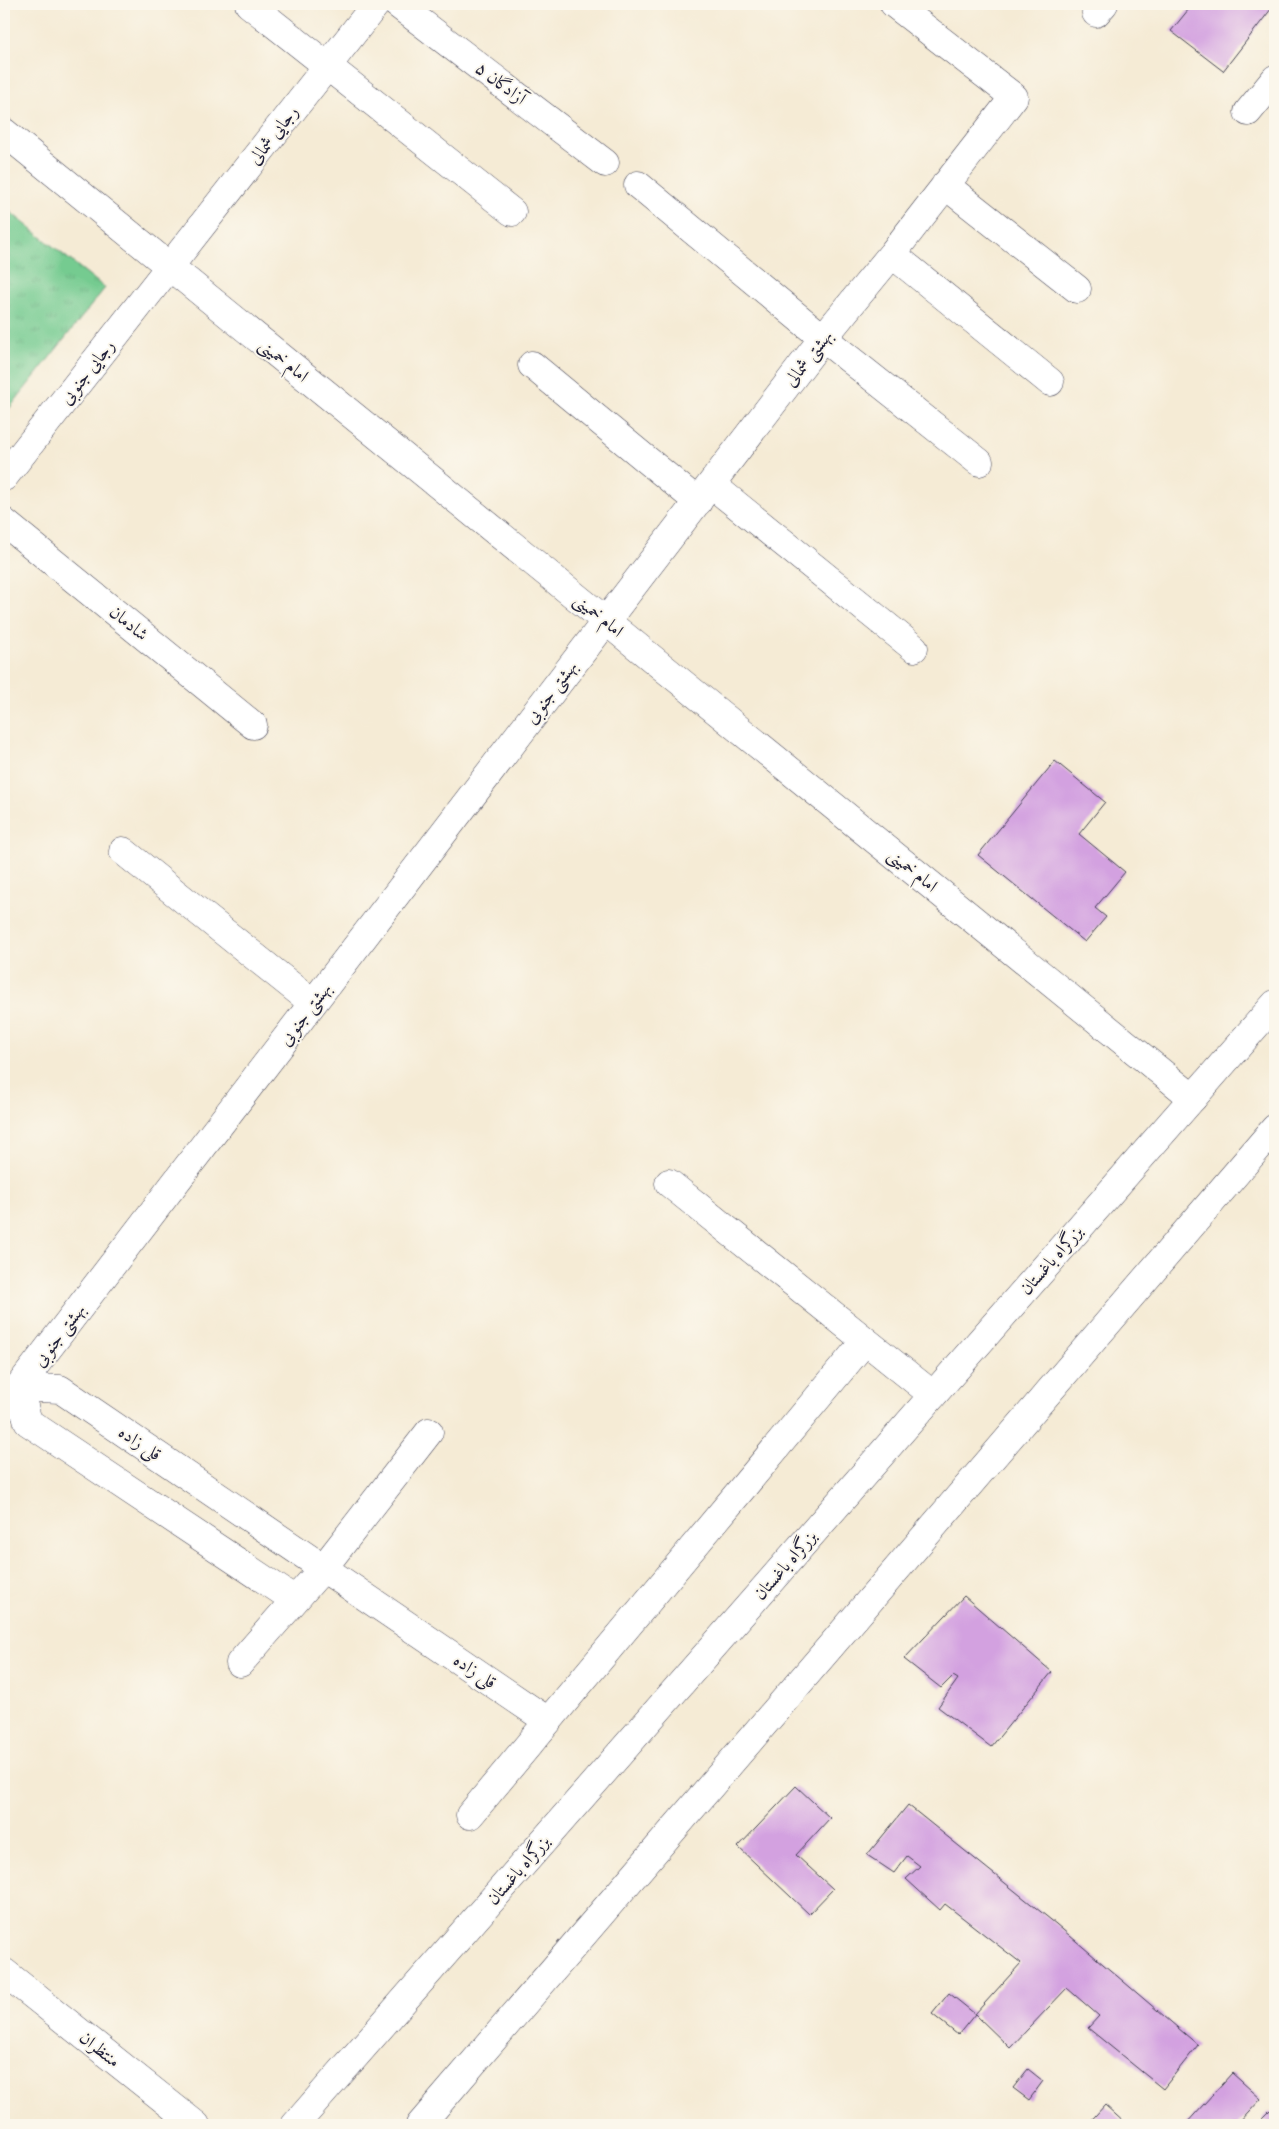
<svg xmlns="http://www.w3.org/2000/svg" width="1279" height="2129" font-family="'IM FELL Great Primer',Amiri,serif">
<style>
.grass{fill:url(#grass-tufts);stroke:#4b7666}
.building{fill:#d3a1e0}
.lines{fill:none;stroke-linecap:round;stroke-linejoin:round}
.minor-casing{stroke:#424052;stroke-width:29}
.tertiary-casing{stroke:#424052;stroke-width:29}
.trunk-casing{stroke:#424052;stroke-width:29}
.minor{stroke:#fff;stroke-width:28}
.tertiary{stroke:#fff;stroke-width:28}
.trunk{stroke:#fff;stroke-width:28}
.labels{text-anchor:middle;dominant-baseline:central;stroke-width:4;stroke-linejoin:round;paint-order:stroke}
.street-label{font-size:18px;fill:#22223b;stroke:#fbf7ec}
</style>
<defs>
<pattern id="grass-tufts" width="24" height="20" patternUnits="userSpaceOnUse" patternTransform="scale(1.25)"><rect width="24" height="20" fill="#74cb90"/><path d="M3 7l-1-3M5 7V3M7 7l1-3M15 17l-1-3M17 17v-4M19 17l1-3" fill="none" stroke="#64ae7d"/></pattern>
</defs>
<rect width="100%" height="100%" fill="#fbf7ec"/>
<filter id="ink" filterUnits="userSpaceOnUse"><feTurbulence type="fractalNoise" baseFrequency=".02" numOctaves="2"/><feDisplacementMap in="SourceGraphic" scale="10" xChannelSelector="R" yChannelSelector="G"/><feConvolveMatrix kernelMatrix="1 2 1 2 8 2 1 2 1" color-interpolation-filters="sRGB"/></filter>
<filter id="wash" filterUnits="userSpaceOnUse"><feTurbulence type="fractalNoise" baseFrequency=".0096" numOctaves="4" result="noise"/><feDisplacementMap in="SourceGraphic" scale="20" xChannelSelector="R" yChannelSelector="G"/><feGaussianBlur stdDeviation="1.12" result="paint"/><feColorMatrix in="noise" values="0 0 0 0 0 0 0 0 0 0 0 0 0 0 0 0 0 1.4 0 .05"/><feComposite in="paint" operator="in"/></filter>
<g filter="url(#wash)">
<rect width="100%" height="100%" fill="#f5ebd5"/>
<path class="grass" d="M 4,207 L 105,288 L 4,415 Z"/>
<g id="blocks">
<path class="building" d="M 1193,4 L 1275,4 L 1223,71 L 1171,31 Z
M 1055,761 L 1105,802 L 1079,834 L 1125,872 L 1095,908 L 1106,917 L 1085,942 L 978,855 Z
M 964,1596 L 1052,1672 L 991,1747 L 938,1707 L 958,1679 L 953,1676 L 941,1688 L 904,1659 Z
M 796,1786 L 830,1818 L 796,1855 L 833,1889 L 809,1914 L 738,1847 Z
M 908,1805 L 1056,1924 L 1198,2045 L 1163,2089 L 1088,2028 L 1099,2016 L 1067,1988 L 1010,2048 L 975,2014 L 1021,1963 L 945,1904 L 940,1910 L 906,1879 L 920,1866 L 907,1856 L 894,1873 L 867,1855 Z
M 949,1993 L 975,2014 L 958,2035 L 932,2014 Z
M 1028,2069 L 1043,2081 L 1029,2100 L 1013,2088 Z
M 1232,2073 L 1261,2099 L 1237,2125 L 1185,2125 Z
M 1105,2105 L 1127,2125 L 1087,2125 Z
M 1270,2110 L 1275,2115 L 1275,2125 L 1270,2125 L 1262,2118 Z"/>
</g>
</g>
<g filter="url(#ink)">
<use href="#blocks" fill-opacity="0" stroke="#424052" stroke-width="1"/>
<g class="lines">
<g class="minor-casing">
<path id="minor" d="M 249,4 L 512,212
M 397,4 L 605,163
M 1096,13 L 1104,4
M 1248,112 L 1275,79
M 638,185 L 823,338 L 979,462
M 945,185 L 1077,289
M 892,254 L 1050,382
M 532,365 L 698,502
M 4,477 L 376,4
M 712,485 L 914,648
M 4,522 L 253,725
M 123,851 L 313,1003
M 669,1183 L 933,1395
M 4,1406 L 823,338 L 892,254 L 1014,97 L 894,4
M 295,1600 L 28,1422 L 19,1387 L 60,1389 L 548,1721
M 240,1663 L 324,1567 L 429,1432
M 470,1815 L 865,1341
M 4,1972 L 196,2125"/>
</g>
<g class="tertiary-casing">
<path id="tertiary" d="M 4,132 L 1193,1098"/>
</g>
<g class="trunk-casing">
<path id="trunk" d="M 295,2125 L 1275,1004
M 420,2125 L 1275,1128"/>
</g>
<use href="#minor" class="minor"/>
<use href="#tertiary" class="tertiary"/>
<use href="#trunk" class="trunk"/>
</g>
</g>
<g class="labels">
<g class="street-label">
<text transform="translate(501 83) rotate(37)">آزادگان ۵</text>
<text transform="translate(273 135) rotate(-52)">رجایی شمالی</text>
<text transform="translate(808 358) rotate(-52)">بهشتی شمالی</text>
<text transform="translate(284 360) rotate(39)">امام خمینی</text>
<text transform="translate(87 372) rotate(-52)">رجایی جنوبی</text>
<text transform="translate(599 615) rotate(39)">امام خمینی</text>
<text transform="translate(129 623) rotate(39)">شادمان</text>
<text transform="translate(551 692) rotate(-53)">بهشتی جنوبی</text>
<text transform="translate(913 870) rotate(39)">امام خمینی</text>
<text transform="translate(305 1014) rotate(-53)">بهشتی جنوبی</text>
<text transform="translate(1051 1260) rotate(-49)">بزرگراه باغستان</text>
<text transform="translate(59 1335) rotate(-53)">بهشتی جنوبی</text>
<text transform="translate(140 1443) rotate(34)">قلی زاده</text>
<text transform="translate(785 1565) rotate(-49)">بزرگراه باغستان</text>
<text transform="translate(475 1671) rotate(34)">قلی زاده</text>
<text transform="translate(518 1870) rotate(-49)">بزرگراه باغستان</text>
<text transform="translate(100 2049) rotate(39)">منتظران</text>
</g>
</g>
<rect width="1279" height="2129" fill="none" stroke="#fbf7ec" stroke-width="20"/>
</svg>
